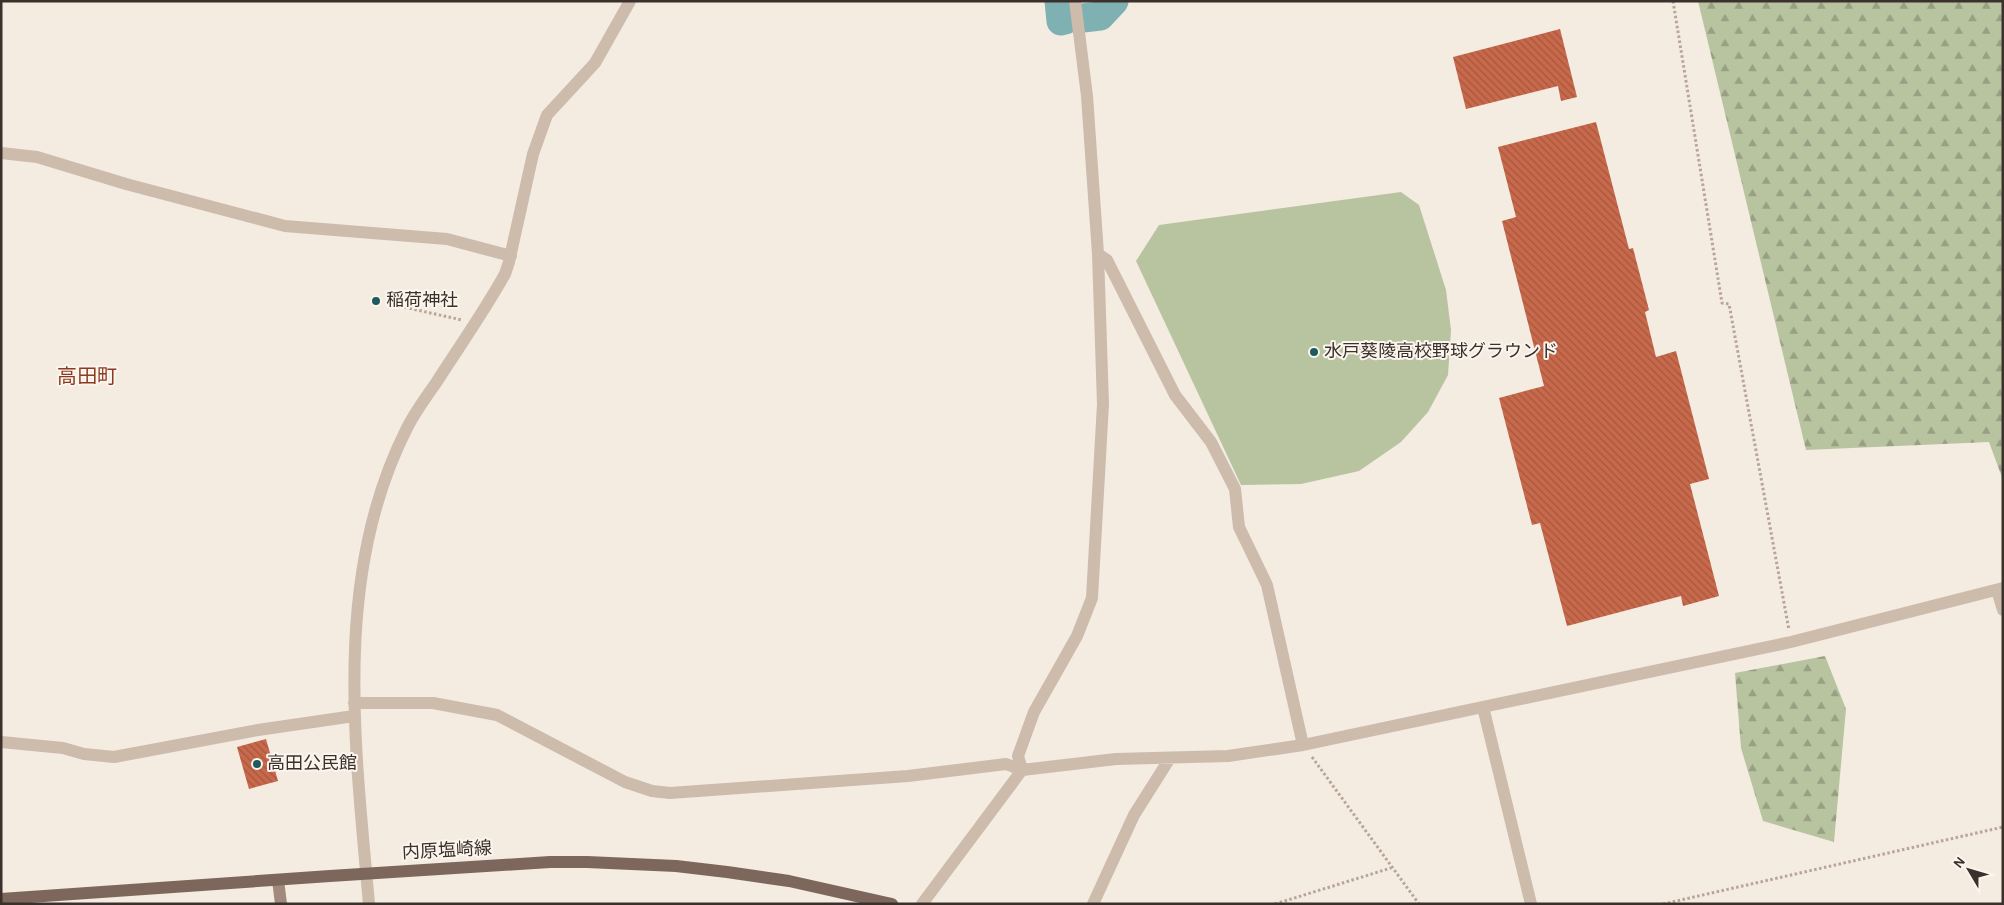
<svg xmlns="http://www.w3.org/2000/svg" width="2004" height="905" font-family="'Alegreya Sans','Noto Sans JP',sans-serif">
<style>
.forest{fill:url(#forest-firs)}
.pitch{fill:#b8c4a0}
.lines{fill:none;stroke-linecap:round;stroke-linejoin:round}
.river{stroke:#7fb0b2;stroke-width:29}
.building{fill:url(#building-back-hatch)}
.path{stroke:#b9a596;stroke-width:3;stroke-dasharray:2.5 2.5;stroke-linecap:butt}
.street{stroke:#cdbbac;stroke-width:12}
.secondary{stroke:#a18a7d;stroke-width:12}
.primary{stroke:#7d675c;stroke-width:12}
.poi-dot{fill:#1f5a5e;stroke:#fbf5ee;stroke-width:2}
.labels{text-anchor:middle;dominant-baseline:central;stroke-width:4;stroke-linejoin:round;paint-order:stroke}
.poi-label{font-size:18px;fill:#3b302b;stroke:#fbf5ee;text-anchor:start}
.street-label{font-size:18px;fill:#3b302b;stroke:#fbf5ee}
.quarter-label{font-size:20px;fill:#8c3b22;stroke:#fbf5ee}
</style>
<defs>
<pattern id="forest-firs" width="22" height="20" patternUnits="userSpaceOnUse" patternTransform="scale(1.25)"><rect width="22" height="20" fill="#b8c4a0"/><path d="M5 1l3.5 6h-7zM16 11l3.5 6h-7z" fill="#97a083"/></pattern>
<pattern id="building-back-hatch" width="6" height="6" patternUnits="userSpaceOnUse" patternTransform="scale(1.25)"><rect width="6" height="6" fill="#c8694b"/><path d="M-1 5l2 2M0 0l6 6M5-1l2 2" fill="none" stroke="#a4573f"/></pattern>
</defs>
<rect width="100%" height="100%" fill="#f4ebe1"/>
<path class="forest" d="M 1698,1 L 2003,1 L 2003,480 L 1989,442 L 1806,450 Z
M 1825,656 L 1846,709 L 1834,842 L 1763,821 L 1741,748 L 1735,673 Z"/>
<path class="pitch" d="M 1401,192 L 1419,205 L 1446,290 L 1451,330 L 1448,375 L 1428,412 L 1401,442 L 1359,471 L 1301,484 L 1241,485 L 1136,261 L 1159,225 Z"/>
<g class="lines">
<path class="river" d="M 1059,1 L 1061,21 L 1065,20
M 1083,18 L 1100,16 L 1114,1"/>
</g>
<path class="building" d="M 1560,29 L 1577,97 L 1561,101 L 1558,86 L 1466,109 L 1453,57 Z
M 1596,122 L 1629,249 L 1633,248 L 1649,310 L 1645,312 L 1656,357 L 1676,351 L 1709,479 L 1690,484 L 1719,596 L 1683,606 L 1681,596 L 1567,626 L 1540,523 L 1532,525 L 1499,398 L 1544,386 L 1502,221 L 1516,217 L 1498,147 Z
M 266,739 L 278,781 L 249,789 L 237,747 Z"/>
<g class="lines">
<path class="path" d="M 1673,1 L 1722,303 L 1729,304 L 1789,630
M 390,304 L 462,320
M 1312,757 L 1419,904
M 1275,904 L 1391,868
M 1663,904 L 2003,827"/>
<path class="street" d="M 1,153 L 37,157 L 126,184 L 285,226 L 447,239 L 511,256
M 1098,254 L 1107,260 L 1175,395 L 1211,442 L 1235,489 L 1239,527 L 1267,585 L 1303,745
M 1997,590 L 2003,610
M 354,703 L 433,703 L 497,715 L 625,782 L 652,791 L 670,793 L 908,776 L 1006,764 L 1022,770
M 1483,707 L 1531,904
M 1,742 L 63,748 L 84,754 L 114,757 L 258,730 L 354,716
M 1022,770 L 1018,756 L 1034,712 L 1077,636 L 1092,598 L 1103,404 L 1098,254 L 1087,96 L 1075,1
M 369,904 C 355,745 332,575 407,428 C 415,412 426,397 436,383 C 459,347 484,312 505,274 L 509,262 L 533,154 L 547,115 L 595,63 L 630,1
M 922,904 L 1022,770 L 1116,759 L 1228,756 L 1303,745 L 1791,642 L 2003,588
M 1093,904 L 1134,815 L 1170,758"/>
<path class="secondary" d="M 278,880 L 281,904"/>
<path class="primary" d="M 1,899 L 330,876 L 550,862 L 587,862 L 676,866 L 727,872 L 789,881 L 892,904"/>
</g>
<g class="poi-dot">
<circle cx="376" cy="301" r="5"/>
<circle cx="1314" cy="352" r="5"/>
<circle cx="257" cy="764" r="5"/>
</g>
<g class="labels">
<g class="poi-label">
<text x="386" y="301">稲荷神社</text>
<text x="1324" y="352">水戸葵陵高校野球グラウンド</text>
<text x="267" y="764">高田公民館</text>
</g>
<g class="street-label">
<text transform="translate(447 851) rotate(-3)">内原塩崎線</text>
</g>
<g class="quarter-label">
<text x="87" y="377">高田町</text>
</g>
</g>
<rect width="2004" height="905" fill="none" stroke="#3b302b" stroke-width="5"/>
<g transform="translate(1969 870) rotate(308)" stroke="#fbf5ee" stroke-width="4" paint-order="stroke">
<path d="M0-4L9 19L0 12L-9 19Z" fill="#3b302b"/>
<text y="-8" font-size="14" font-weight="bold" text-anchor="middle" fill="#3b302b">N</text>
</g>
</svg>
